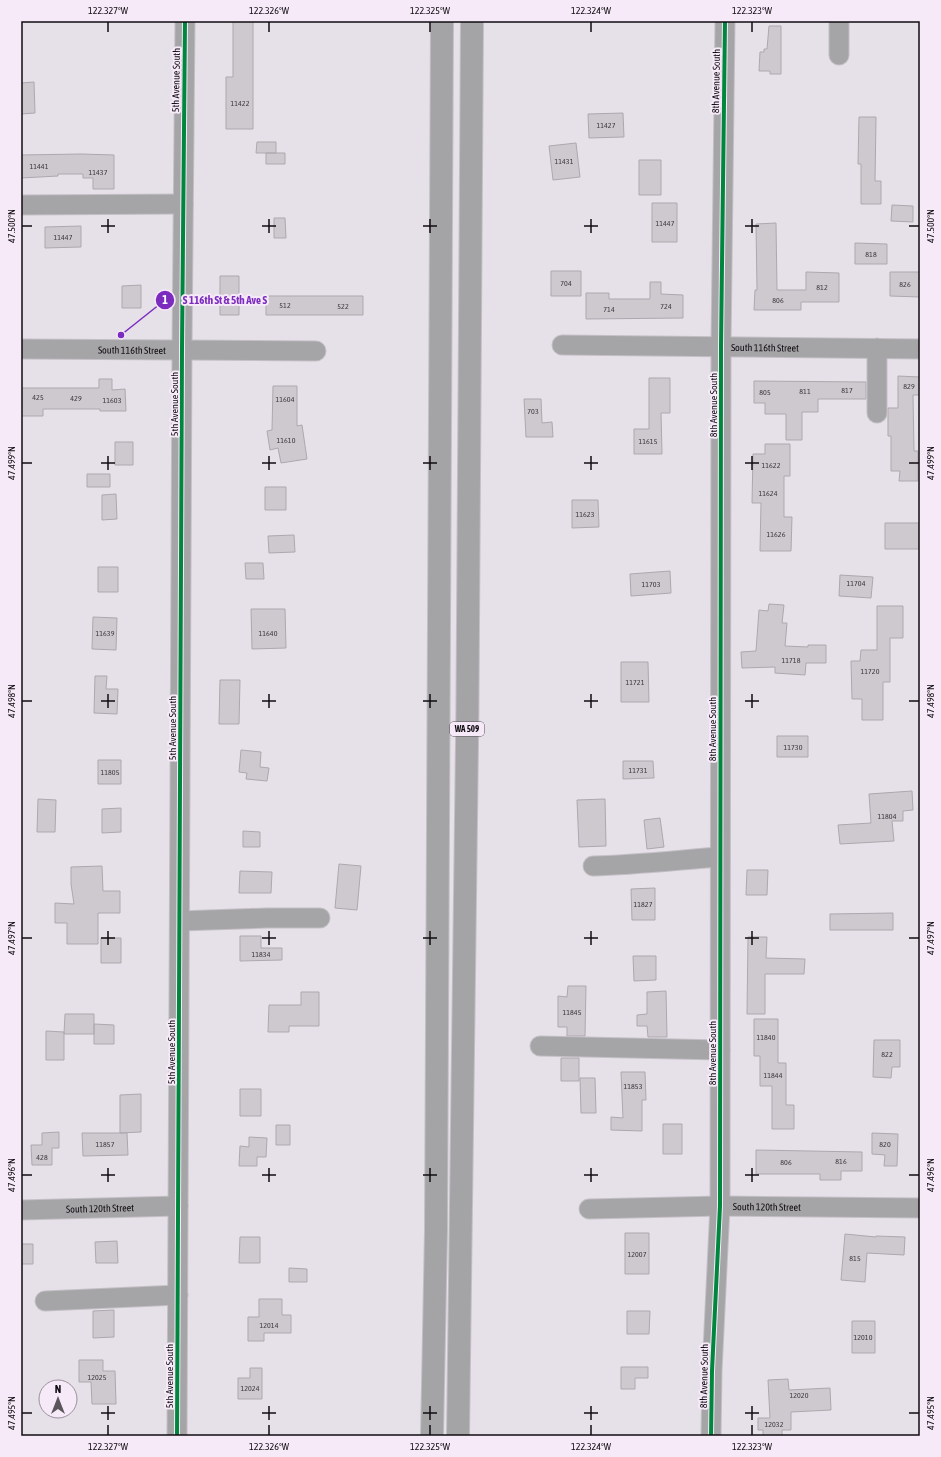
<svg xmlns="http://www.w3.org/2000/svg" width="941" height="1457" font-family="'Asap Condensed',sans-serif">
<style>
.building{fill:#cec9cf;stroke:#ada8af}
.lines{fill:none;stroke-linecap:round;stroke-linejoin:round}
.minor-casing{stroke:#c3bfc5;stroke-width:21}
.highway-casing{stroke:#c3bfc5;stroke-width:24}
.minor{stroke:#a5a4a7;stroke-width:19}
.highway{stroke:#a4a4a7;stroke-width:22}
.cycleway-casing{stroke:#f6eaf8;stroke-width:6}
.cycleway{stroke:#00873e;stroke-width:4}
.ticks{fill:none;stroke:#100c11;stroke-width:1.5}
.labels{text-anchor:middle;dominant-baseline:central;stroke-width:4;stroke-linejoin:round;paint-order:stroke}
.number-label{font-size:8px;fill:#423d42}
.shield{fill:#f6eaf8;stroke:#554f56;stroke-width:1}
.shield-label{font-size:9px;font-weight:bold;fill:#100c11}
.street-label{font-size:10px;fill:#100c11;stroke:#f6eaf8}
.leader{fill:none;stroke:#7b2cbf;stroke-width:1.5}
.callout-dot{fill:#7b2cbf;stroke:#f6eaf8;stroke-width:1.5}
.mark-label{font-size:12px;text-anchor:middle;font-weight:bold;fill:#fff}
.callout-label{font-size:11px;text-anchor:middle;font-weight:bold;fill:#7b2cbf;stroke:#f6eaf8;stroke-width:4;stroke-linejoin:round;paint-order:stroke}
.neatline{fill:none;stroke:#100c11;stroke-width:1.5}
.ticks-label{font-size:10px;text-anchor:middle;fill:#100c11}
</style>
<rect width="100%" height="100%" fill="#e6e0e8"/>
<path class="building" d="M 233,21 L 253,21 L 253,129 L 226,129 L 226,77 L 233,77 Z
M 769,26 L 781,26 L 781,74 L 770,74 L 770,71 L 759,71 L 760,52 L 764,52 L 764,49 L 767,49 Z
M 34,82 L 35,113 L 21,114 L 21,83 Z
M 623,113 L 624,137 L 589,138 L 588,114 Z
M 859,117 L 876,117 L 875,181 L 881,181 L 881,204 L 861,204 L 861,164 L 858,164 Z
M 257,142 L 276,142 L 276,153 L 256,153 Z
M 576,143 L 580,177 L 553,180 L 549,146 Z
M 266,153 L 285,153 L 285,164 L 266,164 Z
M 81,154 L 114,155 L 114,189 L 93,189 L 93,178 L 83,178 L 83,174 L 58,174 L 58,176 L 21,178 L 21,155 Z
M 639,160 L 661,160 L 661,195 L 639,195 Z
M 652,203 L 677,203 L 677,242 L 652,242 Z
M 892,205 L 913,206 L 913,222 L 891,221 Z
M 274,218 L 285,218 L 286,238 L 274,238 Z
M 776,223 L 777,290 L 806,290 L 806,272 L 839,273 L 839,302 L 801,302 L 801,310 L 754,310 L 755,290 L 757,290 L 756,224 Z
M 81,226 L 81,247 L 45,248 L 45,227 Z
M 855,243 L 887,244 L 887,264 L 855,264 Z
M 551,271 L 581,271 L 581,296 L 551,296 Z
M 890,272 L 920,272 L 920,297 L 890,296 Z
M 220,276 L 239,276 L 239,315 L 220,315 Z
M 650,282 L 661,282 L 661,294 L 683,295 L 683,318 L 586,319 L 586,293 L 609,293 L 609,299 L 650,299 Z
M 141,285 L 141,308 L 122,308 L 122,286 Z
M 266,296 L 363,296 L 363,315 L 266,315 Z
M 898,376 L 920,377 L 920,395 L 913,395 L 914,451 L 918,451 L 918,481 L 899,481 L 900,471 L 891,471 L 891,436 L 888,436 L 888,408 L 898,408 Z
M 649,378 L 670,378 L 670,413 L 661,413 L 662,454 L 634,454 L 634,429 L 649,429 Z
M 99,379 L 112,379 L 112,390 L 125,389 L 126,411 L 100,411 L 100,409 L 43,409 L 43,416 L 21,416 L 21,388 L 99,388 Z
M 754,381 L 866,382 L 866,399 L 818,399 L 818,412 L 802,412 L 802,440 L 786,440 L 786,414 L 765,414 L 765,403 L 754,403 Z
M 273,386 L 297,386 L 297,426 L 302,425 L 307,459 L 281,463 L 278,448 L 270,450 L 267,431 L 272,430 Z
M 524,399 L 541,399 L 542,423 L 552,422 L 553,437 L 526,437 Z
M 115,442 L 133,442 L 133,465 L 115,465 Z
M 765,444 L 790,444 L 790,476 L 784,476 L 784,517 L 792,517 L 791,551 L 760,551 L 761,503 L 752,503 L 753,454 L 765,454 Z
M 87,474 L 110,474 L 110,487 L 87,487 Z
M 265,487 L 286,487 L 286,510 L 265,510 Z
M 116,494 L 117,519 L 102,520 L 102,495 Z
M 572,500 L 598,500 L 599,527 L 572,528 Z
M 885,523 L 919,523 L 919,549 L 885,549 Z
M 294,535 L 295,552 L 269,553 L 268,536 Z
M 245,563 L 263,563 L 264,579 L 246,579 Z
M 98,567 L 118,567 L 118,592 L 98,592 Z
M 670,571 L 671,593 L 631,596 L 630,574 Z
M 840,575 L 873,577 L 871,598 L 839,596 Z
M 769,604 L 784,605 L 782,623 L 787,623 L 785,646 L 808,647 L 808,645 L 826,645 L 826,663 L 806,663 L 805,675 L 775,673 L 775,667 L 742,668 L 741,652 L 756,651 L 759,610 L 768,611 Z
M 877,606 L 903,606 L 903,638 L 890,638 L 890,682 L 883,682 L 883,720 L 862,720 L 862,699 L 852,699 L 851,661 L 860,661 L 861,650 L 877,650 Z
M 251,609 L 285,609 L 286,648 L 252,649 Z
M 93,617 L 117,618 L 116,650 L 92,649 Z
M 621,662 L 648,662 L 649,702 L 621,702 Z
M 95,676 L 107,676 L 106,689 L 118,689 L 117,714 L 94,713 Z
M 220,680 L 240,680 L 239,724 L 219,724 Z
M 777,736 L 808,736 L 808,757 L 777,757 Z
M 241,750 L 261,752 L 260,767 L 269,768 L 267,781 L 246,779 L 247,773 L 239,772 Z
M 98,760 L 121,760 L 121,784 L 98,784 Z
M 623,761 L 653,761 L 654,778 L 623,779 Z
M 912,791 L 913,810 L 903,811 L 903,821 L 892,821 L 894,841 L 840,844 L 838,825 L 871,823 L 869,794 Z
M 38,799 L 56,800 L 55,832 L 37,832 Z
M 605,799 L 606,846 L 579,847 L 577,800 Z
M 121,808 L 121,832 L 102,833 L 102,809 Z
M 660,818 L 664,847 L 647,849 L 644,820 Z
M 243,831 L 260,832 L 260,847 L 243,847 Z
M 339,864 L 361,866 L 357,910 L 335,908 Z
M 102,866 L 103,891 L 120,891 L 120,913 L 98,913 L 98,944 L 67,944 L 67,923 L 55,923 L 55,903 L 74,904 L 71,884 L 71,867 Z
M 747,870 L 768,870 L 767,895 L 746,895 Z
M 240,871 L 272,872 L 271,893 L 239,893 Z
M 655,888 L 655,920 L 632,920 L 631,889 Z
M 893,913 L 893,930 L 830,930 L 830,914 Z
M 240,936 L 261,936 L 261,948 L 282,948 L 282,960 L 240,961 Z
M 748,937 L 767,937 L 766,958 L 805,959 L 804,974 L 765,974 L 765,1014 L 747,1014 Z
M 101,938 L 121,938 L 121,963 L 101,963 Z
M 633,956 L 656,956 L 656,980 L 634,981 Z
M 568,986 L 586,986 L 585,1036 L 567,1036 L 567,1027 L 558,1027 L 558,996 L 567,997 Z
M 666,991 L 667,1037 L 648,1037 L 647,1026 L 637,1026 L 637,1015 L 647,1014 L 647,992 Z
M 301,992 L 319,992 L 319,1026 L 289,1026 L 289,1032 L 268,1032 L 269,1005 L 301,1005 Z
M 65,1014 L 94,1014 L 94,1034 L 64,1034 Z
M 754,1019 L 778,1019 L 778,1063 L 786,1063 L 786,1105 L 794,1105 L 794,1129 L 772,1129 L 772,1086 L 760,1086 L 760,1056 L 754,1056 Z
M 94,1024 L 114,1025 L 114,1044 L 94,1044 Z
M 46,1031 L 64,1032 L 64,1060 L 46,1060 Z
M 874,1040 L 900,1040 L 900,1067 L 892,1067 L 891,1078 L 873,1077 Z
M 561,1058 L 579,1058 L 579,1081 L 561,1081 Z
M 621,1072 L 645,1072 L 646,1100 L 642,1100 L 642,1131 L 611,1130 L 611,1117 L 623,1118 Z
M 580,1078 L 595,1078 L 596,1113 L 581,1113 Z
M 240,1089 L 261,1089 L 261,1116 L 240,1116 Z
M 141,1094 L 141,1132 L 120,1133 L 120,1095 Z
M 663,1124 L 682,1124 L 682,1154 L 663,1154 Z
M 276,1125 L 290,1125 L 290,1145 L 276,1145 Z
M 59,1132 L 59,1148 L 52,1148 L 52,1165 L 32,1165 L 31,1145 L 42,1145 L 42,1133 Z
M 82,1133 L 127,1133 L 128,1155 L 83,1156 Z
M 872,1133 L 898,1134 L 897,1166 L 884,1166 L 885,1155 L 872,1154 Z
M 249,1137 L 267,1138 L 266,1157 L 257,1157 L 257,1166 L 239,1166 L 240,1146 L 249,1147 Z
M 756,1150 L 862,1152 L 862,1171 L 841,1171 L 841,1180 L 820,1180 L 820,1174 L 756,1174 Z
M 625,1233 L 649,1233 L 649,1274 L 625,1274 Z
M 845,1234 L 876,1237 L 876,1236 L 905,1237 L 904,1255 L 867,1253 L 865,1282 L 841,1280 Z
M 240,1237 L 260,1237 L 260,1263 L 239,1263 Z
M 117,1241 L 118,1263 L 96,1263 L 95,1242 Z
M 21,1244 L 33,1244 L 33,1264 L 21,1264 Z
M 289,1268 L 307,1269 L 307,1282 L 289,1282 Z
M 259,1299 L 282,1299 L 282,1315 L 291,1315 L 291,1333 L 264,1333 L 264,1341 L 248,1341 L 248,1317 L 259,1317 Z
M 114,1310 L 114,1337 L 93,1338 L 93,1311 Z
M 627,1311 L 650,1311 L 649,1334 L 627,1334 Z
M 852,1321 L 875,1321 L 875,1353 L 852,1353 Z
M 79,1360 L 103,1360 L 103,1371 L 115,1371 L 116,1404 L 92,1404 L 91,1382 L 79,1382 Z
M 621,1367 L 648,1367 L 648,1378 L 635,1378 L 635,1389 L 621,1389 Z
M 250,1368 L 262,1368 L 262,1399 L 238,1399 L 238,1378 L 250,1378 Z
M 788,1379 L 789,1390 L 830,1388 L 831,1410 L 791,1412 L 791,1430 L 782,1430 L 782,1436 L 763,1436 L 763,1430 L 758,1430 L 758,1418 L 770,1418 L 768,1380 Z"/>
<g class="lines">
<g class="minor-casing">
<g id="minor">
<path d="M 839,55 L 839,21"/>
<path d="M 21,205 L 183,204"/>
<path id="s1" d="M 562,345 L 920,349"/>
<path d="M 877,348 L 877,413"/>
<path id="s2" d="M 21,349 L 316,351"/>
<path d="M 593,866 C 636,865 678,860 720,857"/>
<path d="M 180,921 L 267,918 L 320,918"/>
<path d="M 540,1046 L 720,1050"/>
<path id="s3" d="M 589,1209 L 720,1206 L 920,1208"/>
<path id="s4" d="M 21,1210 L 178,1206"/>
<path d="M 45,1301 L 178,1295"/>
<path d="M 177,1436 L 182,349 L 185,21"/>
<path d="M 711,1436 L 712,1371 L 720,1206 L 721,346 L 725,21"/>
</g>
</g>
<g class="highway-casing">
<path id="highway" d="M 432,1436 L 436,1231 L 442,21
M 458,1436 C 466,964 470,493 472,21"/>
</g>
<use href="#minor" class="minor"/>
<use href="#highway" class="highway"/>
<g class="cycleway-casing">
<path id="cycleway" d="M 177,1436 L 182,349 L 185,21
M 711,1436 L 712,1371 L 720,1206 L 721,346 L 725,21"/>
</g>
<use href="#cycleway" class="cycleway"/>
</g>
<path class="ticks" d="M 108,22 L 108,32M 269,22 L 269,32M 430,22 L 430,32M 591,22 L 591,32M 752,22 L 752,32M 108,219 L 108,233M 269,219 L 269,233M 430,219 L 430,233M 591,219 L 591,233M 752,219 L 752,233M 22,226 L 32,226M 101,226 L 115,226M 262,226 L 276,226M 423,226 L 437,226M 584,226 L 598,226M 745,226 L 759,226M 909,226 L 919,226M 108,456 L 108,470M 269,456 L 269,470M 430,456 L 430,470M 591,456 L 591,470M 752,456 L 752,470M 22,463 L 32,463M 101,463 L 115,463M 262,463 L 276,463M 423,463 L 437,463M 584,463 L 598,463M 745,463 L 759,463M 909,463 L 919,463M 108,694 L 108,708M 269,694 L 269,708M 430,694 L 430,708M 591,694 L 591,708M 752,694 L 752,708M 22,701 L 32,701M 101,701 L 115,701M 262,701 L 276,701M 423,701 L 437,701M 584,701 L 598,701M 745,701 L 759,701M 909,701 L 919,701M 108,931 L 108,945M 269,931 L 269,945M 430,931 L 430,945M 591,931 L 591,945M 752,931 L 752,945M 22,938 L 32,938M 101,938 L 115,938M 262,938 L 276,938M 423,938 L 437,938M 584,938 L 598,938M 745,938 L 759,938M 909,938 L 919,938M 108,1168 L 108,1182M 269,1168 L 269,1182M 430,1168 L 430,1182M 591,1168 L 591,1182M 752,1168 L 752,1182M 22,1175 L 32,1175M 101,1175 L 115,1175M 262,1175 L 276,1175M 423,1175 L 437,1175M 584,1175 L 598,1175M 745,1175 L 759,1175M 909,1175 L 919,1175M 108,1406 L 108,1420M 269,1406 L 269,1420M 430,1406 L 430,1420M 591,1406 L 591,1420M 752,1406 L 752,1420M 22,1413 L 32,1413M 101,1413 L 115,1413M 262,1413 L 276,1413M 423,1413 L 437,1413M 584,1413 L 598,1413M 745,1413 L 759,1413M 909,1413 L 919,1413M 108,1425 L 108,1435M 269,1425 L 269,1435M 430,1425 L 430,1435M 591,1425 L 591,1435M 752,1425 L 752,1435"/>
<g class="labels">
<g class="number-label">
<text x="240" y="103">11422</text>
<text x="606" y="125">11427</text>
<text x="564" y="161">11431</text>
<text x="39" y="166">11441</text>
<text x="98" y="172">11437</text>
<text x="665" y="223">11447</text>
<text x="63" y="237">11447</text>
<text x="871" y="254">818</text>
<text x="566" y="283">704</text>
<text x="905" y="284">826</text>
<text x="822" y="287">812</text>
<text x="778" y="300">806</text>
<text x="285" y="305">512</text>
<text x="343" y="306">522</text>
<text x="666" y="306">724</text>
<text x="609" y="309">714</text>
<text x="909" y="386">829</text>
<text x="847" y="390">817</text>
<text x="805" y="391">811</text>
<text x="765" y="392">805</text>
<text x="38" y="397">425</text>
<text x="76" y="398">429</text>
<text x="285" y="399">11604</text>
<text x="112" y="400">11603</text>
<text x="533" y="411">703</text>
<text x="286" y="440">11610</text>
<text x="648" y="441">11615</text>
<text x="771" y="465">11622</text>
<text x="768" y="493">11624</text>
<text x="585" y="514">11623</text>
<text x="776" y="534">11626</text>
<text x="856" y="583">11704</text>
<text x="651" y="584">11703</text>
<text x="105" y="633">11639</text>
<text x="268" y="633">11640</text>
<text x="791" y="660">11718</text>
<text x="870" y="671">11720</text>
<text x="635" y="682">11721</text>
<text x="793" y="747">11730</text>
<text x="638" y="770">11731</text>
<text x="110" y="772">11805</text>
<text x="887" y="816">11804</text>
<text x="643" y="904">11827</text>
<text x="261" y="954">11834</text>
<text x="572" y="1012">11845</text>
<text x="766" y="1037">11840</text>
<text x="887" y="1054">822</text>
<text x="773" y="1075">11844</text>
<text x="633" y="1086">11853</text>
<text x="105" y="1144">11857</text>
<text x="885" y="1144">820</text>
<text x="42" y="1157">428</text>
<text x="841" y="1161">816</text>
<text x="786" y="1162">806</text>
<text x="637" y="1254">12007</text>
<text x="855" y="1258">815</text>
<text x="269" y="1325">12014</text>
<text x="863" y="1337">12010</text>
<text x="97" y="1377">12025</text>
<text x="250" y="1388">12024</text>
<text x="799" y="1395">12020</text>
<text x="774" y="1424">12032</text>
</g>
<rect class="shield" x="450" y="722" width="34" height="14" rx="3"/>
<g class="shield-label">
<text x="467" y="729">WA 509</text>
</g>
<g class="street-label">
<text transform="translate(176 80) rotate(-89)">5th Avenue South</text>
<text transform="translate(716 81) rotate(-89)">8th Avenue South</text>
<text stroke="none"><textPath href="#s1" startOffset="203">South 116th Street</textPath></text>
<text stroke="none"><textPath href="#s2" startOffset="111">South 116th Street</textPath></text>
<text transform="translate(174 404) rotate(-90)">5th Avenue South</text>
<text transform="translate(713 405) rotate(-90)">8th Avenue South</text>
<text transform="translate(172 728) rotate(-90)">5th Avenue South</text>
<text transform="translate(712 729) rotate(-90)">8th Avenue South</text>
<text transform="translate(171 1052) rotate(-90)">5th Avenue South</text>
<text transform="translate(712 1053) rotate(-90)">8th Avenue South</text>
<text stroke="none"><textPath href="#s3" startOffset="178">South 120th Street</textPath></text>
<text stroke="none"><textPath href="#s4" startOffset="79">South 120th Street</textPath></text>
<text transform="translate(169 1376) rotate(-90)">5th Avenue South</text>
<text transform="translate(704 1376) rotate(-89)">8th Avenue South</text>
</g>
</g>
<path class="leader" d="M121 335L165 300"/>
<g class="callout-dot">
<circle cx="121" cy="335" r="4"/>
<circle cx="165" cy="300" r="10"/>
</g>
<g class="mark-label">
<text x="165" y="304">1</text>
</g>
<g class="callout-label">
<text x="225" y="304">S 116th St &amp; 5th Ave S</text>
</g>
<rect width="941" height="1457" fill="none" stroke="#f6eaf8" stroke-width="44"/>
<g transform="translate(58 1399)"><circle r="19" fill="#f6eaf8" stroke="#9a919c"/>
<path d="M0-3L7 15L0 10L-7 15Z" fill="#5b565c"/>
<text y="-6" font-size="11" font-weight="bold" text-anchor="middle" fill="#100c11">N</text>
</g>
<rect x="22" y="22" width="897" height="1413" class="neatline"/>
<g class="ticks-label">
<text x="108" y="14">122.327°W</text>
<text x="269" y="14">122.326°W</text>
<text x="430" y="14">122.325°W</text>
<text x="591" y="14">122.324°W</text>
<text x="752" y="14">122.323°W</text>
<text transform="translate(11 226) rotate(-90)" y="4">47.500°N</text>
<text transform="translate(930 226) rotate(-90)" y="4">47.500°N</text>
<text transform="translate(11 463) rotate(-90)" y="4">47.499°N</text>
<text transform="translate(930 463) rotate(-90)" y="4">47.499°N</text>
<text transform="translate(11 701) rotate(-90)" y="4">47.498°N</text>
<text transform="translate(930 701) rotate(-90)" y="4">47.498°N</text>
<text transform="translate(11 938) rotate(-90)" y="4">47.497°N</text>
<text transform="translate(930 938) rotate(-90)" y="4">47.497°N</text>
<text transform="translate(11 1175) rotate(-90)" y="4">47.496°N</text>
<text transform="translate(930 1175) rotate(-90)" y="4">47.496°N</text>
<text transform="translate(11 1413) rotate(-90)" y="4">47.495°N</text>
<text transform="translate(930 1413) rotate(-90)" y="4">47.495°N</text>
<text x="108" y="1450">122.327°W</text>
<text x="269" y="1450">122.326°W</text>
<text x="430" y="1450">122.325°W</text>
<text x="591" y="1450">122.324°W</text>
<text x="752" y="1450">122.323°W</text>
</g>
</svg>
